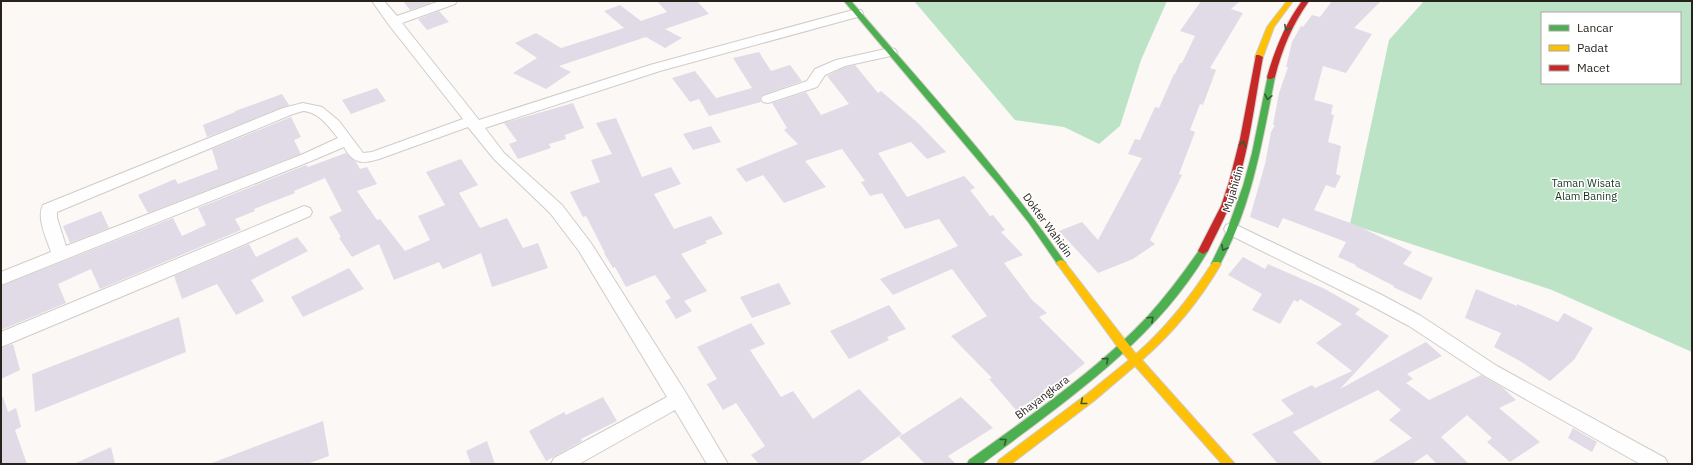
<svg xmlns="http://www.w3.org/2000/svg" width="1693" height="465" font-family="'IBM Plex Sans',sans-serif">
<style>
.forest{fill:#bde3c7;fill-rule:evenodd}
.building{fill:#e1dbe7}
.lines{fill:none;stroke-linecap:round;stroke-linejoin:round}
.street-casing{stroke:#d0ccc7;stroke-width:2}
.fast-casing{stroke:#d0ccc7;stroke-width:2}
.slow-casing{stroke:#d0ccc7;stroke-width:2}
.jam-casing{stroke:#d0ccc7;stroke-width:2}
.street{fill:#fefefe;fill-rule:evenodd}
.fast{fill:#4caf50;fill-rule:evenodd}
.slow{fill:#ffc107;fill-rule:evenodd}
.jam{fill:#c62828;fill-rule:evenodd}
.oneway{stroke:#365a31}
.labels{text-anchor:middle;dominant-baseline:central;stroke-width:3;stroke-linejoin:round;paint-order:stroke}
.park-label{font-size:11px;fill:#14331f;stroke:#fff}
.street-label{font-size:11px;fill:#27221c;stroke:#fff}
</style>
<rect width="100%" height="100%" fill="#fbf8f5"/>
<path class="forest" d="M 914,1 L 1167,1 L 1141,60 L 1120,126 L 1099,144 L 1064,127 L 1015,120 Z
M 1424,1 L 1692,1 L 1692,352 L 1552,290 L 1350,224 L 1389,40 ZM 1542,13 L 1680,13 L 1680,83 L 1542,83 Z"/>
<path class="building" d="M 403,1 L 429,1 L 431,3 L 410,10 Z
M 657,1 L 697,1 L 709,14 L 665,29 L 682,38 L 665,48 L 646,37 L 559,66 L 571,72 L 546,89 L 513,73 L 537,58 L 515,43 L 536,33 L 561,48 L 624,28 L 604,11 L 620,5 L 641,21 L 667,12 Z
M 1201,1 L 1240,1 L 1231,9 L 1243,13 L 1210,68 L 1216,70 L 1203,105 L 1200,104 L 1190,130 L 1195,132 L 1179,174 L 1182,175 L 1150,240 L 1155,244 L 1133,259 L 1098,273 L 1059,231 L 1082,222 L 1098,240 L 1142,158 L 1128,154 L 1135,139 L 1140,140 L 1155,107 L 1159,108 L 1174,74 L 1175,74 L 1180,63 L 1182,63 L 1195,36 L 1180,31 Z
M 1332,1 L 1381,1 L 1354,28 L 1372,34 L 1346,73 L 1323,66 L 1314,100 L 1333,105 L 1331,114 L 1334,115 L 1328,142 L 1341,146 L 1336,174 L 1341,176 L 1335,188 L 1326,185 L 1314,210 L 1356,225 L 1412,252 L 1403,264 L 1433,278 L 1421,300 L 1393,287 L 1394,286 L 1355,266 L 1356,265 L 1338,257 L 1346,242 L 1283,218 L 1278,228 L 1250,217 L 1265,164 L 1271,132 L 1275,125 L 1273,125 L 1279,93 L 1288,67 L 1286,67 L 1292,42 L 1301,26 L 1303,27 L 1312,15 L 1320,17 Z
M 439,11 L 449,22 L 427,30 L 418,19 Z
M 759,52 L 771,71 L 790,65 L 802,81 L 763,95 L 760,98 L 761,102 L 709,116 L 699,99 L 690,102 L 672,78 L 695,71 L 716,98 L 752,88 L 733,58 Z
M 855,65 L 878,93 L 881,91 L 918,123 L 946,152 L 927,159 L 911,142 L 878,153 L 907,197 L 964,176 L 975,188 L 970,190 L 990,216 L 993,215 L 1005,230 L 1001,232 L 1023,255 L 1004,263 L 1032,300 L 1047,313 L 1039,317 L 1085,363 L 1070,375 L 1043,390 L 1045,393 L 1016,410 L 989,379 L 992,378 L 951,336 L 987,316 L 952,269 L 893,295 L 880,279 L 958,246 L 939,219 L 905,229 L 882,193 L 870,196 L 861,182 L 865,181 L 842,149 L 805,161 L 826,187 L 784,203 L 763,175 L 746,182 L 736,169 L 798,144 L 784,130 L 787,128 L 772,103 L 806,92 L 821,115 L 849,104 L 827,76 L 845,67 Z
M 377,88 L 386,101 L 351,114 L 342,100 Z
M 282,94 L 289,105 L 207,137 L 203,125 L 235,112 L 235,111 Z
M 573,103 L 584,128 L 565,135 L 566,139 L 549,144 L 551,148 L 518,159 L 509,144 L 517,141 L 504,123 Z
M 291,117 L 301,137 L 294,140 L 301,154 L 148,213 L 138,195 L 175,179 L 178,184 L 218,169 L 212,149 Z
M 616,118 L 642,177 L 671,167 L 681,184 L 654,194 L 674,229 L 711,216 L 723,234 L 705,241 L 707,243 L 681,254 L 707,291 L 684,301 L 692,311 L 676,319 L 665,301 L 671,298 L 655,275 L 626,287 L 615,267 L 613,268 L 604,253 L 605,253 L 586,216 L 583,217 L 570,192 L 600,182 L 591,160 L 612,154 L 596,123 Z
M 711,126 L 721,142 L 693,150 L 683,134 Z
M 346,153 L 356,162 L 360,169 L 367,167 L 377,184 L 357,191 L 377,220 L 380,219 L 405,251 L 430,240 L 418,216 L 445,205 L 426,172 L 461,159 L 478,185 L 459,193 L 480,228 L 507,218 L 523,248 L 538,243 L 548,268 L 492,287 L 481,253 L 443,269 L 439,262 L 394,280 L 379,244 L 352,257 L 339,238 L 341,237 L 329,217 L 342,211 L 325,178 L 294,191 L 295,193 L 254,209 L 255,211 L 235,219 L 241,230 L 100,289 L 91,269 L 58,284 L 66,303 L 1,330 L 1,286 L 173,218 L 182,236 L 206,225 L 198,208 L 306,165 L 308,167 Z
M 101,211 L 109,228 L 70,243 L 63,226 Z
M 297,237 L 308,251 L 251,280 L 264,301 L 236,315 L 217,284 L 182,299 L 174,276 L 249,244 L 256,257 Z
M 1243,257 L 1265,269 L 1268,264 L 1325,289 L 1360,309 L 1355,314 L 1389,336 L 1340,389 L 1426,342 L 1442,356 L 1407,374 L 1413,379 L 1406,383 L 1429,400 L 1481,375 L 1502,387 L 1516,400 L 1499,408 L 1540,442 L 1510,462 L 1487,442 L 1492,438 L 1467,415 L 1441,437 L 1469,464 L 1437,464 L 1427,454 L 1412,464 L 1370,464 L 1412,438 L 1389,420 L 1401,410 L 1378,390 L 1293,432 L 1323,464 L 1278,464 L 1252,434 L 1294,414 L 1281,400 L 1312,385 L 1315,388 L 1352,371 L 1316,343 L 1342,324 L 1300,299 L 1298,302 L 1294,300 L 1280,324 L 1252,310 L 1262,294 L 1228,275 Z
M 349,268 L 364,289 L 303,317 L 291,297 Z
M 779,283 L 791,304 L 752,318 L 740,297 Z
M 1476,289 L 1517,306 L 1517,304 L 1558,322 L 1564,313 L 1593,328 L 1574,360 L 1550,381 L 1520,361 L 1494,347 L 1501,333 L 1465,318 Z
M 889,305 L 906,329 L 887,337 L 889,340 L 849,359 L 830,331 Z
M 179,317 L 186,352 L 35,412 L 32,374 Z
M 751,323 L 765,344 L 750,350 L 781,397 L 793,391 L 813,419 L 859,389 L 902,434 L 858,464 L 759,464 L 751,455 L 765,446 L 736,403 L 723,410 L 707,384 L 717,379 L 697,347 Z
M 13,344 L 20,370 L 1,379 L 1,348 Z
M 1,397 L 3,397 L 8,412 L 16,408 L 21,427 L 15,430 L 27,464 L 1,464 Z
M 603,397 L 617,421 L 581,439 L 582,441 L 546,461 L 529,431 L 564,412 L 566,415 Z
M 961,397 L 993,428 L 948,456 L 956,464 L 925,464 L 899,437 Z
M 323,421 L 329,456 L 307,464 L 212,464 L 212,463 Z
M 1573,428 L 1597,442 L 1592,452 L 1568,438 Z
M 487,441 L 495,464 L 471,464 L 466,451 Z
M 111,447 L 115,464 L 74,464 Z"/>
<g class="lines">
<g class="street-casing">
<path id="street" d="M 372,1 L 384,1 L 397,16 L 440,1 L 457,1 L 455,4 L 402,23 L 479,120 L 650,65 L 853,10 L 861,10 L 863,13 L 861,16 L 660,71 L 485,128 L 504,153 L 562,205 L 591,243 L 686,393 L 728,464 L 707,464 L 675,410 L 579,464 L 551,464 L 554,458 L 667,397 L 579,251 L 550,213 L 494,159 L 468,127 L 379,159 C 362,164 353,164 344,147 L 311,161 L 1,285 L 1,272 L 51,252 C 47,239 36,218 43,205 L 283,108 L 303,103 L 322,107 L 339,121 L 363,153 L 372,152 L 463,119 L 389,25 ZM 303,111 C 319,112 329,127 338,138 L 301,155 L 66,246 L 57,218 L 57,212 L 293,114 Z
M 890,48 L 895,49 L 897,52 L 895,55 L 845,66 L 825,75 L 817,87 L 768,103 L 763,102 L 761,99 L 763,96 L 807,81 L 815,69 L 836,60 Z
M 304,206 L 310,208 L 312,212 L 310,216 L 178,273 L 1,347 L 1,332 Z
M 1232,223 L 1380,294 L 1421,316 L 1497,366 L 1665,458 L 1668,464 L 1640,464 L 1485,376 L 1409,326 L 1368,304 L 1226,233 L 1224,229 L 1226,225 Z"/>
</g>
<g class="fast-casing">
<path id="fast" d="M 844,1 L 851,1 C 924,86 1000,169 1064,261 L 1066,263 L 1064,265 L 1058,265 L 1029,223 L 999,185 Z
M 1268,75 L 1271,75 L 1275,77 C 1262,142 1252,207 1219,266 L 1213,266 L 1211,264 L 1226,233 L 1243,186 L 1252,153 Z
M 1203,248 L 1208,251 C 1155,342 1064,402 982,464 L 967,464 L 969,460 C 1031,415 1095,372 1148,316 C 1167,295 1184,272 1200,249 Z"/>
</g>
<g class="slow-casing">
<path id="slow" d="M 1287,1 L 1293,1 L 1274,27 L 1263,57 L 1259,59 L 1256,59 L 1255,57 L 1267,27 Z
M 1061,260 L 1064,261 L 1136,354 C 1167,327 1191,296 1213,262 L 1219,262 L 1221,264 C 1200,300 1173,333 1142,360 L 1235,464 L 1222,464 L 1135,366 L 1095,400 L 1011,464 L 997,464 L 999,460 L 1087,394 L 1129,360 L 1119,349 L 1058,265 L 1056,263 L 1058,261 Z"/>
</g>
<g class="jam-casing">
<path id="jam" d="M 1302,1 L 1309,1 C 1292,25 1282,49 1275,77 L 1271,79 L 1268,79 L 1267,77 C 1275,49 1285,24 1302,1 Z
M 1256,55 L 1259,55 L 1263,57 C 1254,104 1248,163 1229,207 C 1223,222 1215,236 1208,251 L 1203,254 L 1198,251 L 1221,206 L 1229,182 L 1240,139 Z"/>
</g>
<use href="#street" class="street"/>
<use href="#fast" class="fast"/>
<use href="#slow" class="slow"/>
<use href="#jam" class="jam"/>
</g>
<defs><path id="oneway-chevron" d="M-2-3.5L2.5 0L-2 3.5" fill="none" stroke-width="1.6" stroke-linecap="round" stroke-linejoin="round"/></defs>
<g class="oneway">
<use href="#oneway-chevron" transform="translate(1287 28) rotate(118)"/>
<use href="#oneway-chevron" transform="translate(1268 97) rotate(102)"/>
<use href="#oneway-chevron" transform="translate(1243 144) rotate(-76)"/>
<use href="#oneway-chevron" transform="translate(1224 248) rotate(118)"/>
<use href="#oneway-chevron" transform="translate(1151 319) rotate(-43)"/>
<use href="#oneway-chevron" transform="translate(1106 360) rotate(-42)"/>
<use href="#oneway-chevron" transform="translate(1083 402) rotate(141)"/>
<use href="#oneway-chevron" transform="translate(1004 441) rotate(-37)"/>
</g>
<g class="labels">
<g class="park-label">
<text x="1586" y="183">Taman Wisata<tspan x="1586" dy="13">Alam Baning</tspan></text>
</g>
<g class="street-label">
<text transform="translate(1233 189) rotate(-73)">Mujahidin</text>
<text transform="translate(1048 225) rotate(54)">Dokter Wahidin</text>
<text transform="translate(1042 397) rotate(-37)">Bhayangkara</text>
</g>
</g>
<rect width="1693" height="465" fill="none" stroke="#27221c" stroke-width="4"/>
<rect x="1541" y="12" width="140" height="72" fill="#ffffff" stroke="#a9a7a4"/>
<rect x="1549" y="25" width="20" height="6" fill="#4caf50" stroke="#a9a7a4"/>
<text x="1577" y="32" font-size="12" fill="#27221c">Lancar</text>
<rect x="1549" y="45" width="20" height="6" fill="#ffc107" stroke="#a9a7a4"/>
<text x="1577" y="52" font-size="12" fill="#27221c">Padat</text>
<rect x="1549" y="65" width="20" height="6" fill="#c62828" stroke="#a9a7a4"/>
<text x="1577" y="72" font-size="12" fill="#27221c">Macet</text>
</svg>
